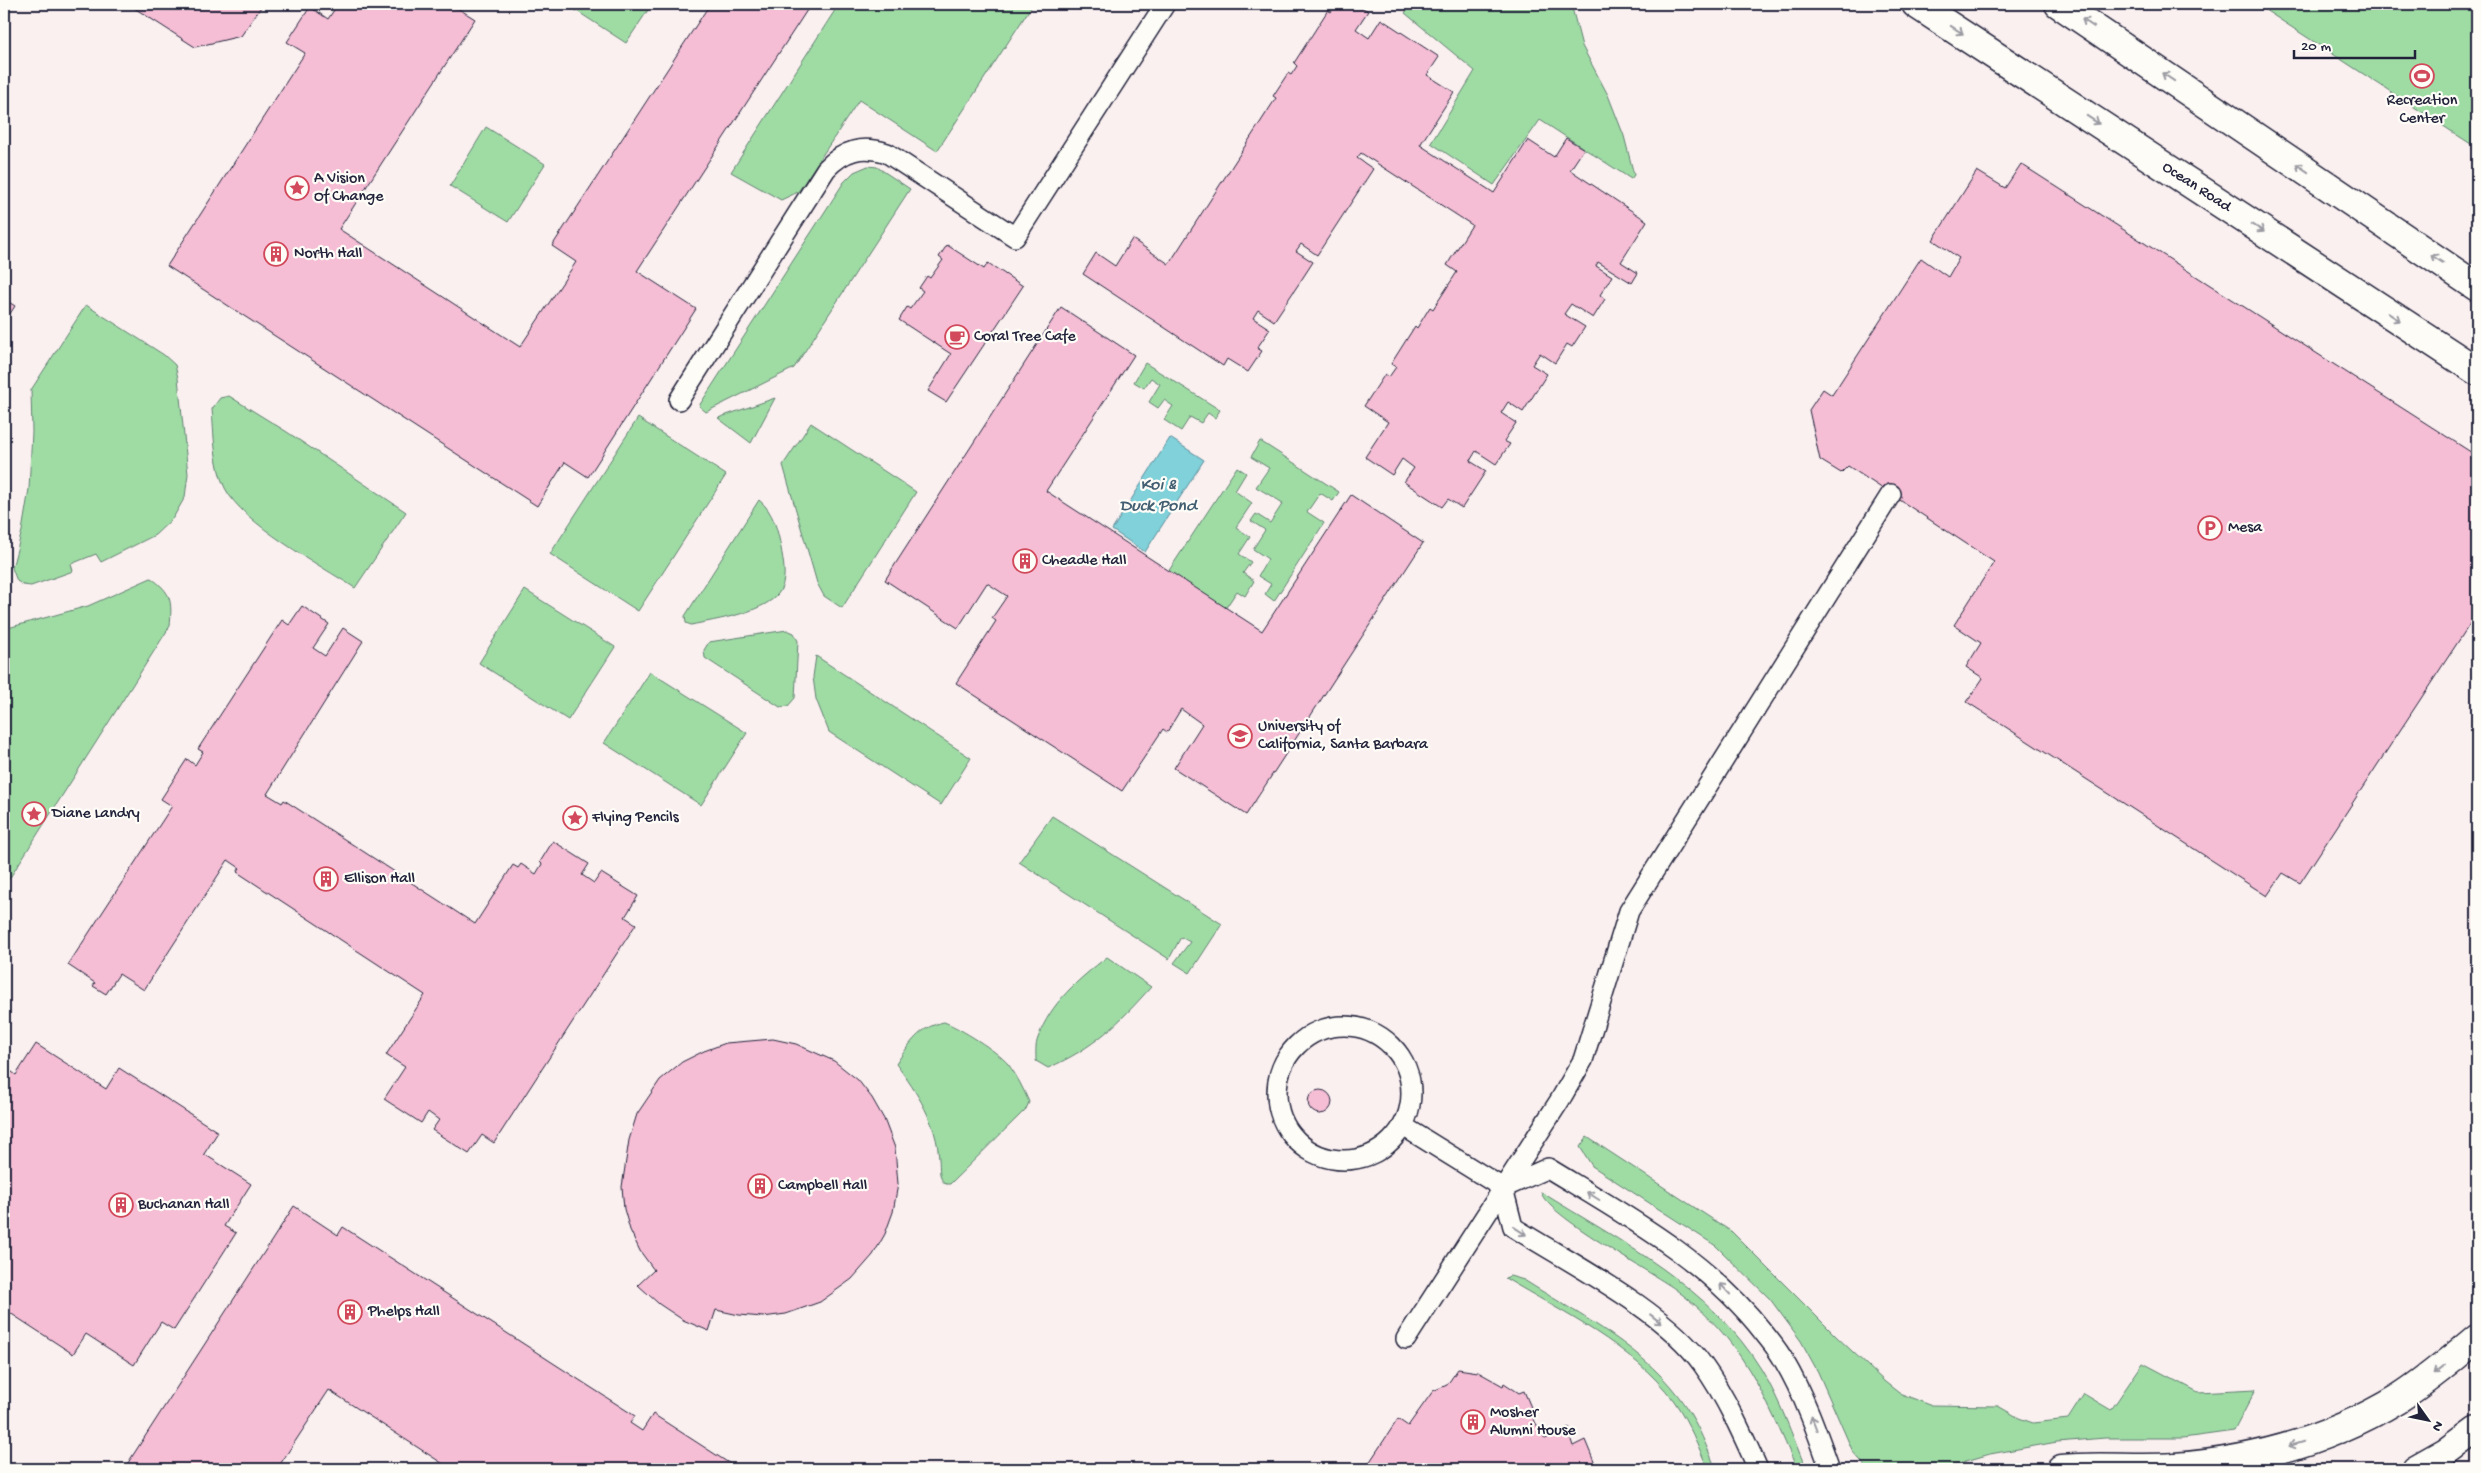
<svg xmlns="http://www.w3.org/2000/svg" width="2481" height="1473" font-family="'Gochi Hand',sans-serif">
<style>
.green{fill:#9fdca4;stroke:#607f70}
.water{fill:#80d1d9;stroke:#5a8b9a}
.building{fill:#f5bed5;stroke:#22223b}
.lines{fill:none;stroke-linecap:round;stroke-linejoin:round}
.lane-casing{stroke:#22223b;stroke-width:22}
.secondary-casing{stroke:#22223b;stroke-width:31}
.lane{stroke:#fdfcf7;stroke-width:19}
.secondary{stroke:#fdfcf7;stroke-width:28}
.oneway{stroke:#9a9aa2}
.labels{text-anchor:middle;dominant-baseline:central;stroke-width:4.5;stroke-linejoin:round;paint-order:stroke}
.poi-label{font-size:16px;fill:#22223b;stroke:#fdfcf7;text-anchor:start}
.street-label{font-size:16px;fill:#22223b;stroke:#fdfcf7}
.water-label{font-size:18px;font-style:italic;fill:#435f72;stroke:#fdfcf7}
</style>
<rect width="100%" height="100%" fill="#fbf0f0"/>
<filter id="ink" filterUnits="userSpaceOnUse"><feTurbulence type="fractalNoise" baseFrequency=".02" numOctaves="2"/><feDisplacementMap in="SourceGraphic" scale="10" xChannelSelector="R" yChannelSelector="G"/><feConvolveMatrix kernelMatrix="1 2 1 2 8 2 1 2 1" color-interpolation-filters="sRGB"/></filter>
<g filter="url(#ink)">
<path class="green" d="M 566,4 L 652,4 L 626,43 Z
M 839,4 L 1033,4 L 937,151 L 859,100 L 798,192 L 781,200 L 731,172 Z
M 1411,4 L 1571,4 L 1582,46 L 1608,95 L 1624,136 L 1634,175 L 1631,179 L 1540,120 L 1494,185 L 1431,143 L 1475,71 L 1405,13 Z
M 2256,4 L 2477,4 L 2477,148 Z
M 486,127 L 545,164 L 508,222 L 450,186 Z
M 868,166 L 877,167 L 910,189 L 794,368 L 706,412 L 699,406 L 844,182 L 854,172 Z
M 86,305 L 164,355 L 175,365 L 178,378 L 188,474 L 185,497 L 173,518 L 155,535 L 101,562 L 96,554 L 71,564 L 73,571 L 31,586 L 23,585 L 17,581 L 12,568 L 22,531 L 29,489 L 32,432 L 31,390 Z
M 1145,363 L 1220,410 L 1215,418 L 1208,413 L 1201,423 L 1190,417 L 1181,431 L 1164,420 L 1173,406 L 1164,400 L 1158,408 L 1149,402 L 1160,384 L 1151,378 L 1144,388 L 1134,382 Z
M 229,396 L 287,432 L 406,512 L 355,588 C 320,565 243,524 225,488 C 214,466 214,434 212,409 L 220,398 Z
M 775,398 L 751,443 L 718,418 Z
M 638,418 L 726,475 L 638,611 L 550,554 Z
M 811,423 L 916,492 L 842,608 L 824,596 L 817,583 L 783,465 Z
M 1260,441 L 1339,492 L 1333,501 L 1320,493 L 1307,512 L 1324,523 L 1274,601 L 1265,594 L 1271,584 L 1258,576 L 1268,559 L 1253,549 L 1265,530 L 1251,521 L 1256,514 L 1270,523 L 1283,503 L 1256,487 L 1269,468 L 1251,457 Z
M 1237,467 L 1246,473 L 1235,491 L 1252,503 L 1236,527 L 1250,537 L 1239,554 L 1251,562 L 1243,573 L 1254,581 L 1245,596 L 1237,591 L 1225,609 L 1168,572 Z
M 759,500 C 773,511 778,531 781,548 C 783,560 787,577 781,589 C 771,612 714,620 691,625 L 686,623 L 685,616 Z
M 151,578 C 172,593 172,601 170,626 L 4,887 L 4,629 L 88,606 Z
M 525,590 L 615,647 L 568,720 L 479,663 Z
M 787,630 L 794,633 L 798,641 L 795,698 L 788,706 L 780,707 L 705,658 L 704,650 L 709,642 Z
M 816,656 L 971,758 L 941,805 L 829,732 L 816,699 L 813,677 Z
M 650,672 L 747,733 L 701,805 L 604,743 Z
M 1052,816 L 1222,924 L 1190,973 L 1174,963 L 1190,942 L 1181,937 L 1169,959 L 1019,862 Z
M 1107,957 L 1151,987 C 1119,1023 1094,1048 1048,1068 L 1036,1061 C 1036,1054 1035,1045 1038,1038 C 1050,1003 1079,979 1107,957 Z
M 944,1022 C 960,1028 997,1051 1008,1064 C 1017,1076 1023,1088 1029,1102 L 1026,1109 L 950,1184 L 946,1184 C 938,1180 940,1167 939,1159 C 937,1123 917,1092 896,1064 C 910,1043 919,1027 944,1022 Z
M 1587,1137 L 1732,1232 L 1837,1337 L 1885,1382 L 1899,1393 L 1930,1405 L 1998,1406 L 2019,1418 L 2033,1423 L 2068,1419 L 2084,1394 L 2111,1410 L 2143,1363 L 2198,1392 L 2256,1389 L 2234,1431 L 2183,1438 L 2105,1438 L 2057,1442 L 1990,1454 L 1939,1469 L 1868,1469 L 1853,1452 L 1818,1372 L 1801,1341 L 1770,1299 L 1716,1246 L 1592,1166 L 1580,1147 Z
M 1541,1192 C 1621,1242 1710,1286 1761,1369 C 1780,1400 1792,1435 1806,1469 L 1797,1469 C 1765,1396 1742,1338 1675,1289 C 1651,1272 1545,1214 1541,1192 Z
M 1510,1276 L 1524,1280 C 1582,1317 1647,1348 1686,1407 C 1699,1426 1707,1448 1716,1469 L 1708,1469 C 1698,1446 1689,1422 1674,1401 C 1632,1345 1563,1313 1505,1278 Z"/>
<path class="water" d="M 1170,438 L 1204,460 L 1145,552 L 1112,530 Z"/>
<path class="building" d="M 128,4 L 263,4 L 241,36 L 195,47 Z
M 338,4 L 451,4 L 475,19 L 339,229 L 520,347 L 576,262 L 552,246 L 710,4 L 811,4 L 637,271 L 696,309 L 588,477 L 565,462 L 537,506 L 167,266 L 305,53 L 287,42 L 310,7 L 328,19 Z
M 1337,4 L 1356,4 L 1368,11 L 1356,29 L 1369,38 L 1381,19 L 1439,57 L 1427,75 L 1454,92 L 1420,145 L 1494,193 L 1528,140 L 1554,157 L 1566,138 L 1584,149 L 1570,170 L 1647,221 L 1621,262 L 1638,273 L 1632,283 L 1598,262 L 1596,266 L 1612,276 L 1600,295 L 1605,299 L 1593,318 L 1571,304 L 1564,314 L 1585,327 L 1572,347 L 1567,344 L 1555,363 L 1540,353 L 1532,365 L 1547,374 L 1523,412 L 1508,402 L 1501,413 L 1516,423 L 1504,441 L 1510,444 L 1496,464 L 1476,451 L 1470,461 L 1486,471 L 1462,508 L 1448,499 L 1442,507 L 1404,482 L 1414,468 L 1402,459 L 1392,475 L 1365,457 L 1388,422 L 1364,406 L 1385,374 L 1389,377 L 1396,367 L 1391,364 L 1415,326 L 1417,328 L 1430,307 L 1433,309 L 1457,272 L 1447,265 L 1472,225 L 1361,153 L 1357,158 L 1373,169 L 1317,255 L 1301,244 L 1296,251 L 1313,262 L 1300,282 L 1274,321 L 1258,310 L 1253,318 L 1270,329 L 1257,348 L 1262,351 L 1248,372 L 1227,359 L 1223,366 L 1083,274 L 1096,253 L 1115,266 L 1132,239 L 1169,264 L 1276,98 L 1273,96 L 1288,73 L 1291,75 L 1297,66 L 1294,63 L 1328,10 L 1331,12 Z
M 2021,164 L 2477,456 L 2477,613 L 2300,883 L 2283,873 L 2267,896 L 1967,702 L 1983,678 L 1966,667 L 1981,643 L 1954,625 L 1994,562 L 1848,466 L 1841,473 L 1820,460 L 1809,410 L 1823,389 L 1832,395 L 1921,258 L 1948,277 L 1959,258 L 1933,240 L 1977,171 L 2005,188 Z
M 947,245 L 984,269 L 988,263 L 1023,286 L 946,402 L 928,391 L 951,354 L 899,320 L 907,307 L 910,309 L 923,291 L 919,288 L 927,276 L 930,278 L 943,260 L 939,257 Z
M 4,299 L 15,306 L 4,323 Z
M 1061,307 L 1134,355 L 1046,491 L 1262,631 L 1351,495 L 1423,543 L 1246,815 L 1174,768 L 1202,724 L 1181,709 L 1167,732 L 1163,729 L 1122,791 L 956,683 L 996,621 L 992,618 L 1007,596 L 987,583 L 958,628 L 885,580 Z
M 302,606 L 329,624 L 313,648 L 325,656 L 343,628 L 363,641 L 267,794 L 282,803 L 284,800 L 475,924 L 513,865 L 518,868 L 521,864 L 536,874 L 542,864 L 540,862 L 553,841 L 589,864 L 582,875 L 594,883 L 601,873 L 638,896 L 625,917 L 636,924 L 494,1143 L 482,1135 L 469,1154 L 432,1130 L 439,1120 L 428,1112 L 421,1123 L 384,1099 L 405,1067 L 386,1055 L 425,995 L 237,872 L 240,868 L 228,860 L 144,990 L 119,974 L 106,994 L 93,986 L 95,983 L 68,965 L 172,806 L 161,799 L 187,759 L 195,765 L 203,752 L 198,749 L 282,620 L 289,625 Z
M 773,1039 L 796,1044 L 834,1061 L 858,1080 L 872,1098 L 884,1119 L 895,1148 L 898,1184 L 893,1212 L 885,1234 L 873,1255 L 852,1279 L 820,1302 L 786,1314 L 763,1317 L 739,1315 L 716,1310 L 709,1331 L 683,1320 L 659,1304 L 638,1285 L 654,1270 L 640,1251 L 630,1230 L 624,1209 L 622,1187 L 629,1140 L 637,1114 L 660,1080 L 682,1062 L 704,1051 L 726,1043 Z
M 36,1044 L 106,1089 L 119,1068 L 218,1132 L 204,1154 L 251,1184 L 224,1226 L 236,1233 L 174,1330 L 161,1322 L 134,1365 L 86,1334 L 73,1354 L 4,1309 L 4,1066 L 16,1075 Z
M1308 1102a12 12 0 1 1 24 0a12 12 0 1 1-24 0Z
M 294,1206 L 338,1235 L 343,1227 L 635,1416 L 630,1423 L 642,1431 L 653,1414 L 738,1469 L 451,1469 L 329,1390 L 277,1469 L 124,1469 Z
M 1458,1369 L 1478,1372 L 1503,1386 L 1504,1383 L 1519,1393 L 1524,1391 L 1533,1412 L 1530,1413 L 1545,1439 L 1569,1428 L 1573,1436 L 1570,1437 L 1573,1446 L 1585,1440 L 1597,1469 L 1365,1469 L 1398,1419 L 1408,1426 L 1433,1391 L 1447,1385 Z"/>
<g class="lines">
<g class="lane-casing">
<path id="lane" d="M 679,400 L 826,169 C 844,150 862,145 887,153 L 1015,237 L 1165,4
M1277 1093a67 67 0 1 1 134 0a67 67 0 1 1-134 0Z
M 1403,1126 L 1503,1188 L 1513,1227 C 1570,1263 1664,1310 1703,1365 C 1726,1397 1742,1433 1758,1469
M 1503,1188 L 1548,1168 C 1625,1215 1708,1260 1764,1333 C 1771,1342 1779,1351 1784,1361 C 1804,1395 1817,1432 1830,1469
M 1406,1339 L 1560,1100 L 1583,1060 L 1629,911 L 1891,494"/>
</g>
<g class="secondary-casing">
<g id="secondary">
<path id="s1" d="M 1916,4 L 2477,371"/>
<path d="M 2059,4 L 2477,287"/>
<path d="M 2061,1469 C 2099,1465 2138,1470 2175,1467 C 2254,1461 2332,1439 2399,1398 C 2427,1380 2452,1359 2477,1338"/>
<path d="M 2416,1469 L 2446,1452 L 2477,1429"/>
</g>
</g>
<use href="#lane" class="lane"/>
<use href="#secondary" class="secondary"/>
</g>
<defs><path id="oneway-shaft" d="M-6 0H5M1.5-3L5.5 0L1.5 3" fill="none" stroke-width="1.6" stroke-linecap="round" stroke-linejoin="round" transform="scale(1.25)"/></defs>
<g class="oneway">
<use href="#oneway-shaft" transform="translate(2088 23) rotate(-146)"/>
<use href="#oneway-shaft" transform="translate(1957 30) rotate(33)"/>
<use href="#oneway-shaft" transform="translate(2168 77) rotate(-146)"/>
<use href="#oneway-shaft" transform="translate(2093 120) rotate(33)"/>
<use href="#oneway-shaft" transform="translate(2302 168) rotate(-146)"/>
<use href="#oneway-shaft" transform="translate(2258 228) rotate(33)"/>
<use href="#oneway-shaft" transform="translate(2437 259) rotate(-146)"/>
<use href="#oneway-shaft" transform="translate(2394 317) rotate(33)"/>
<use href="#oneway-shaft" transform="translate(1593 1196) rotate(-148)"/>
<use href="#oneway-shaft" transform="translate(1520 1231) rotate(33)"/>
<use href="#oneway-shaft" transform="translate(1725 1289) rotate(-133)"/>
<use href="#oneway-shaft" transform="translate(1656 1319) rotate(38)"/>
<use href="#oneway-shaft" transform="translate(2440 1369) rotate(142)"/>
<use href="#oneway-shaft" transform="translate(1814 1423) rotate(-111)"/>
<use href="#oneway-shaft" transform="translate(2296 1444) rotate(163)"/>
</g>
</g>
<defs>
<g id="stadium-ring" transform="scale(1.25)"><circle r="9.5" fill="#fdfcf7" stroke="#d1495b" stroke-width="1.5"/><path d="M0-5a6.5 5 0 1 0 0 10a6.5 5 0 1 0 0-10ZM-3.5-1.8h7v3.6h-7Z" fill="#d1495b"/></g>
<g id="sight-ring" transform="scale(1.25)"><circle r="9.5" fill="#fdfcf7" stroke="#d1495b" stroke-width="1.5"/><path d="M0-6L1.8-2.2L6-1.7L2.9 1.2L3.7 5.4L0 3.3L-3.7 5.4L-2.9 1.2L-6-1.7L-1.8-2.2Z" fill="#d1495b"/></g>
<g id="building-ring" transform="scale(1.25)"><circle r="9.5" fill="#fdfcf7" stroke="#d1495b" stroke-width="1.5"/><path d="M-4-6H4V6H1V3H-1V6H-4ZM-2.5-4.3h1.7v1.8h-1.7ZM.8-4.3h1.7v1.8H.8ZM-2.5-1h1.7V.8h-1.7ZM.8-1h1.7V.8H.8Z" fill="#d1495b"/></g>
<g id="cafe-ring" transform="scale(1.25)"><circle r="9.5" fill="#fdfcf7" stroke="#d1495b" stroke-width="1.5"/><path d="M-5.5-4.5H6V0H3Q3 3.5 0 3.5H-2.5Q-5.5 3.5-5.5 0ZM3-3.2v2h1.7v-2ZM-6 4.5H4V6H-6Z" fill="#d1495b"/></g>
<g id="parking-ring" transform="scale(1.25)"><circle r="9.5" fill="#fdfcf7" stroke="#d1495b" stroke-width="1.5"/><path d="M-3.5-5.5H1a3.5 3.5 0 0 1 0 7H-1V5.5H-3.5ZM-1-3.4V-.6H.8a1.4 1.4 0 0 0 0-2.8Z" fill="#d1495b"/></g>
<g id="university-ring" transform="scale(1.25)"><circle r="9.5" fill="#fdfcf7" stroke="#d1495b" stroke-width="1.5"/><path d="M0-5L7-2L0 1L-7-2ZM-4 1L0 2.5L4 1V4Q0 6-4 4Z" fill="#d1495b"/></g>
</defs>
<g fill-rule="evenodd">
<use href="#stadium-ring" x="2422" y="76"/>
<use href="#sight-ring" x="297" y="188"/>
<use href="#building-ring" x="276" y="254"/>
<use href="#cafe-ring" x="957" y="337"/>
<use href="#parking-ring" x="2210" y="528"/>
<use href="#building-ring" x="1025" y="561"/>
<use href="#university-ring" x="1240" y="736"/>
<use href="#sight-ring" x="34" y="814"/>
<use href="#sight-ring" x="575" y="818"/>
<use href="#building-ring" x="326" y="879"/>
<use href="#building-ring" x="760" y="1186"/>
<use href="#building-ring" x="121" y="1205"/>
<use href="#building-ring" x="350" y="1312"/>
<use href="#building-ring" x="1473" y="1422"/>
</g>
<g class="labels">
<g class="poi-label">
<text x="2422" y="101" text-anchor="middle">Recreation<tspan x="2422" dy="18">Center</tspan></text>
<text x="314" y="179">A Vision<tspan x="314" dy="18">Of Change</tspan></text>
<text x="294" y="254">North Hall</text>
<text x="974" y="337">Coral Tree Cafe</text>
<text x="2228" y="528">Mesa</text>
<text x="1042" y="561">Cheadle Hall</text>
<text x="1258" y="727">University of<tspan x="1258" dy="18">California, Santa Barbara</tspan></text>
<text x="52" y="814">Diane Landry</text>
<text x="592" y="818">Flying Pencils</text>
<text x="344" y="879">Ellison Hall</text>
<text x="778" y="1186">Campbell Hall</text>
<text x="138" y="1205">Buchanan Hall</text>
<text x="368" y="1312">Phelps Hall</text>
<text x="1490" y="1413">Mosher<tspan x="1490" dy="18">Alumni House</tspan></text>
</g>
<g class="street-label">
<text stroke="none"><textPath href="#s1" startOffset="335">Ocean Road</textPath></text>
</g>
<g class="water-label">
<text x="1158" y="485">Koi &amp;<tspan x="1158" dy="21">Duck Pond</tspan></text>
</g>
</g>
<rect width="2481" height="1473" fill="none" stroke="#fdfcf7" stroke-width="20"/>
<rect x="10" y="10" width="2461" height="1453" fill="none" stroke="#22223b" stroke-width="2" filter="url(#ink)"/>
<g transform="translate(2428 1420) rotate(123)" stroke="#fdfcf7" stroke-width="4" paint-order="stroke">
<path d="M0-4L9 19L0 12L-9 19Z" fill="#22223b"/>
<text y="-8" font-size="14" font-weight="bold" text-anchor="middle" fill="#22223b">N</text>
</g>
<path d="M2294 50v8h121v-8" fill="none" stroke="#22223b" stroke-width="2.5"/>
<text x="2301" y="50" font-size="15" fill="#22223b" stroke="#fdfcf7" stroke-width="4" paint-order="stroke">20 m</text>
</svg>
